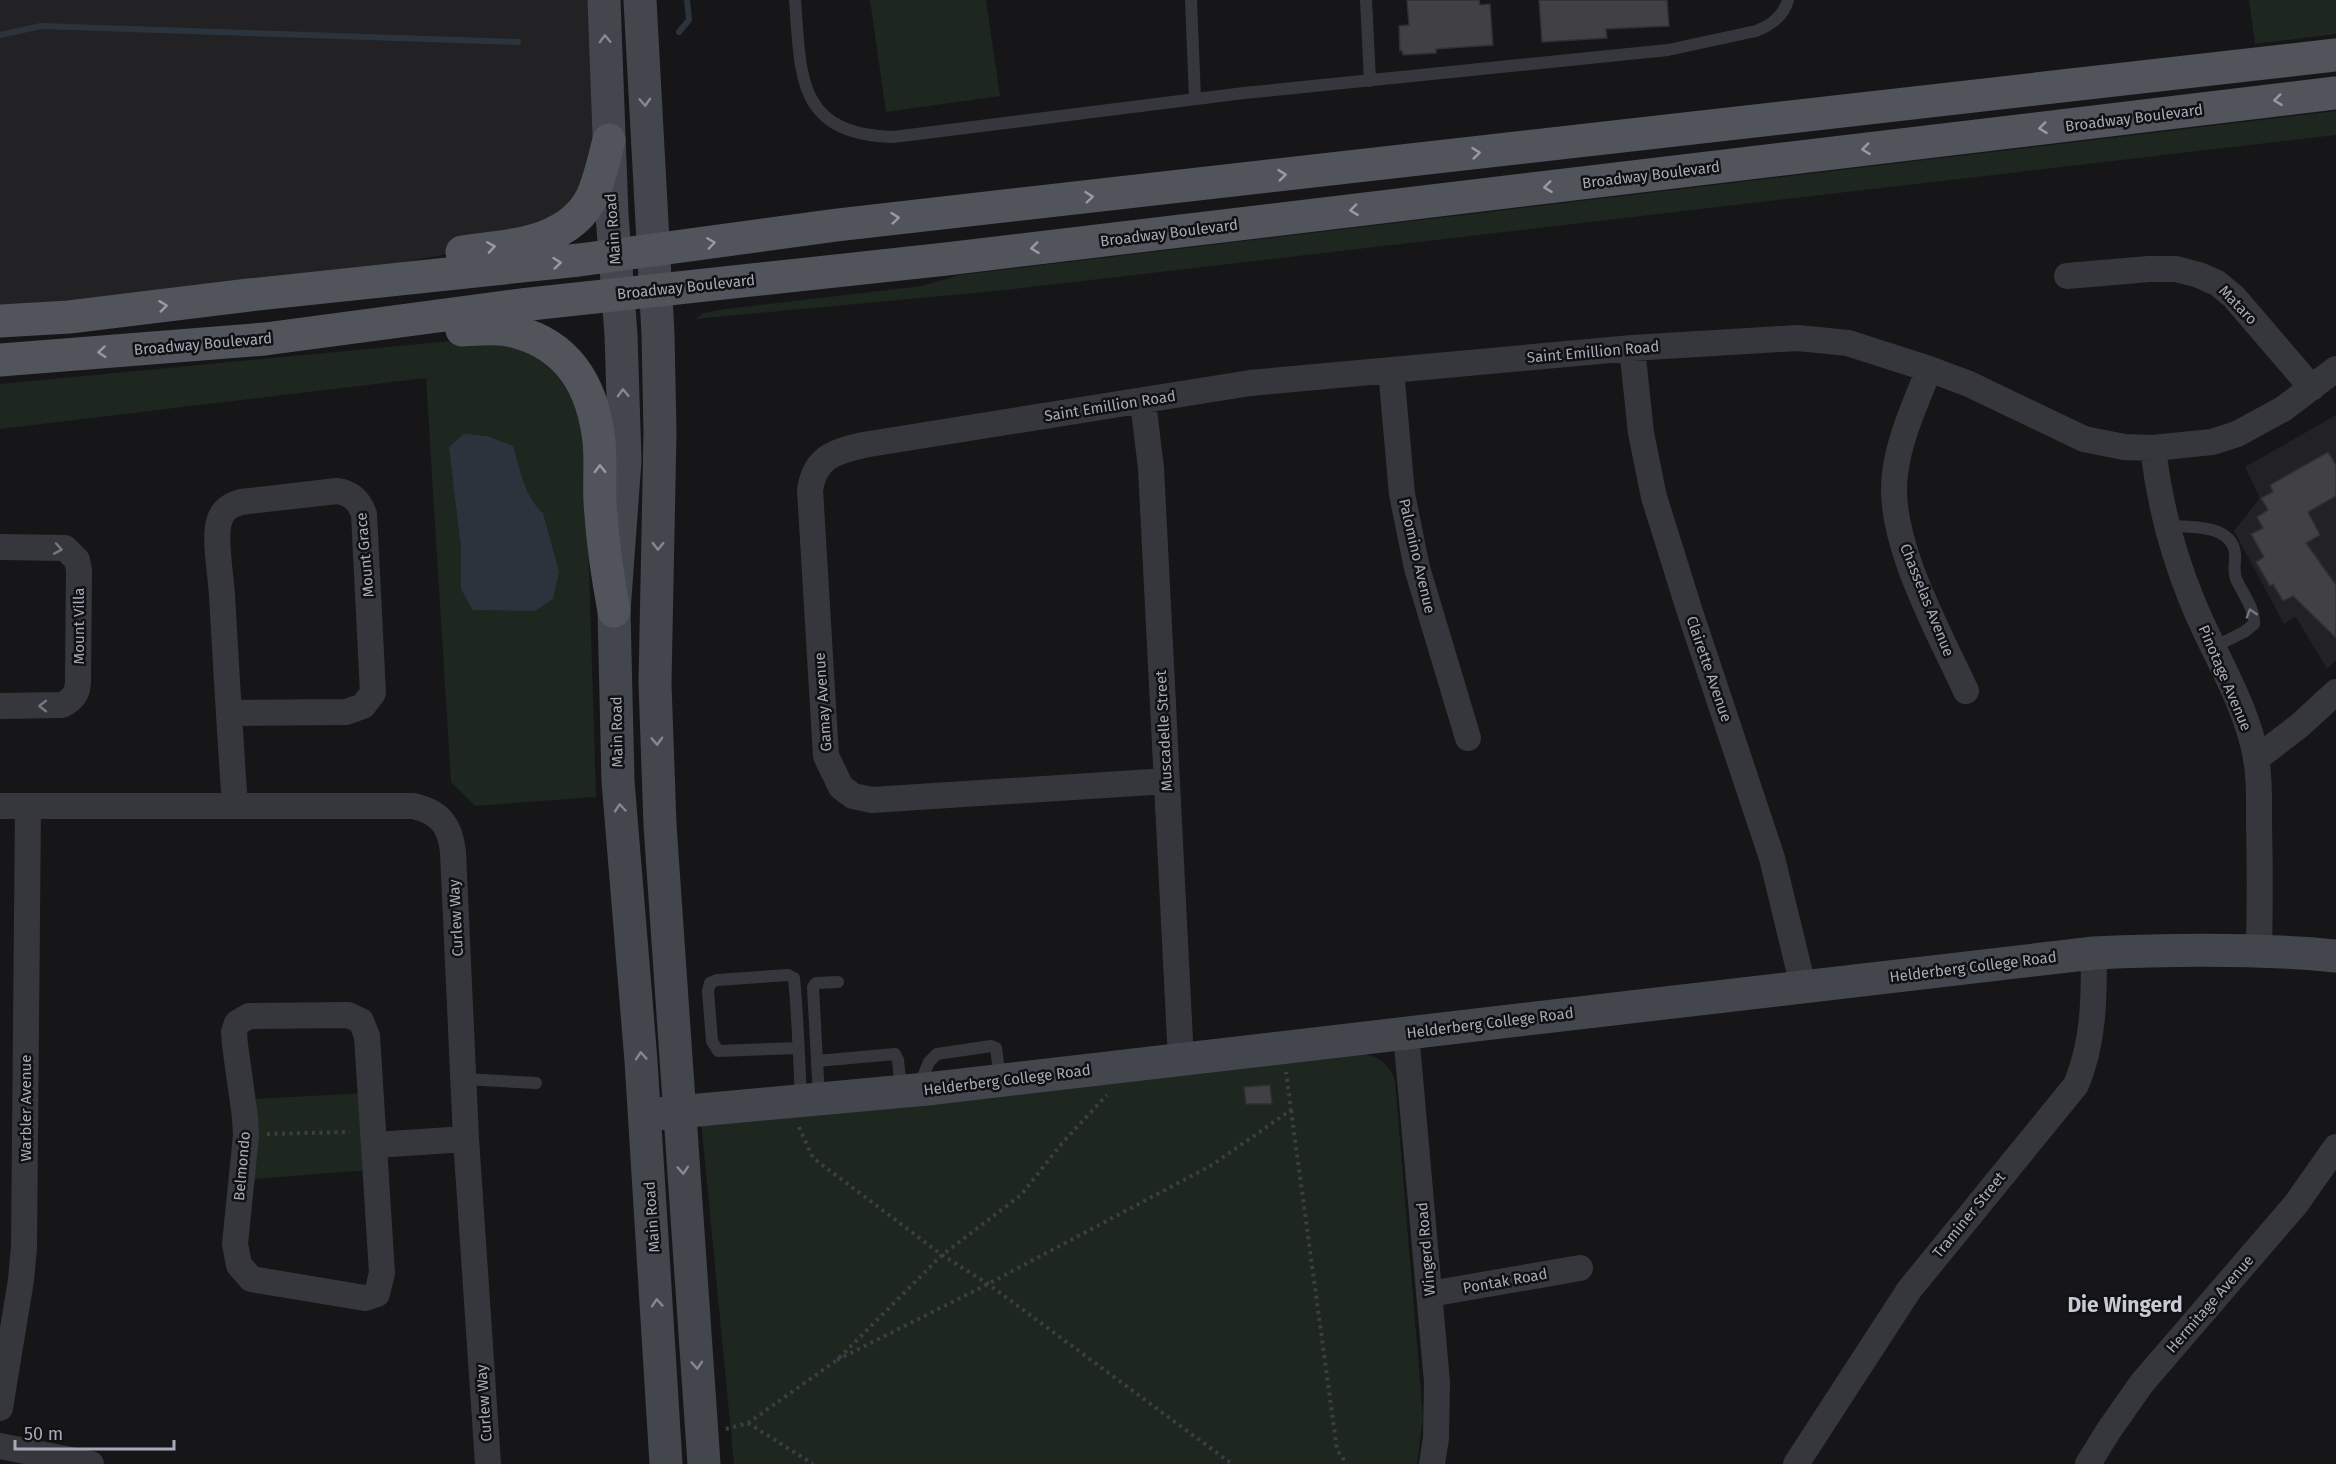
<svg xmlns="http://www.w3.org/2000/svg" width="2336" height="1464" font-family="'Fira Sans',sans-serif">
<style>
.built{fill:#222225}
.green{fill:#1d261f}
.water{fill:#2b343c}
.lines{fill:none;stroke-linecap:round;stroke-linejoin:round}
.stream{stroke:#2b343c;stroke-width:6}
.building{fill:#404045;stroke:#303034;stroke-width:1.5}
.path{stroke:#3c3e44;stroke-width:4;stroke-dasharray:3 4.5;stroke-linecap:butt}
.lane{stroke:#36373d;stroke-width:12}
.street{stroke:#36373d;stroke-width:26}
.secondary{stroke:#44464d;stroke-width:33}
.primary{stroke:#52545c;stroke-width:33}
.oneway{stroke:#848893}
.oneway2{stroke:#969aa6}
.oneway3{stroke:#747781}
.labels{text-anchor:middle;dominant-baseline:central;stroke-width:5;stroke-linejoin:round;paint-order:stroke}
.street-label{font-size:15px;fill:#a7abb9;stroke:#111113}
.district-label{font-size:21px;font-weight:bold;fill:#c8cbd4;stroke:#111113}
</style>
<rect width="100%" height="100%" fill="#161618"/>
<path class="built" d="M 0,0 L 602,0 L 602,174 L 536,238 L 247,291 L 0,317 Z
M 2336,415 L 2336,660 L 2327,669 L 2296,617 L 2284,624 L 2234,531 L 2260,498 L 2245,467 Z"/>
<path class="green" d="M 870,0 L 986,0 L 1000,96 L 886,112 Z
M 2249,0 L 2336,0 L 2336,34 L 2255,44 Z
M 2336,111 L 2336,135 L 1006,290 L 695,319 L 703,313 L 726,309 L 922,286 L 959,275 Z
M 461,340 L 521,346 L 557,368 L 580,409 L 585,436 L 596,797 L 475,806 L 451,782 L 426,378 L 0,429 L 0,384 Z
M 1366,1054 C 1382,1059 1390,1065 1395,1081 L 1423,1417 L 1417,1464 L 734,1464 L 700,1110 Z
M 366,1093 L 370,1170 L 253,1179 L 254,1099 Z"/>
<path class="water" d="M 464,434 L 487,436 L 513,446 C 520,468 524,497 543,513 L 559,572 L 553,599 L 535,611 L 473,610 L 461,589 L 461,547 L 449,447 Z"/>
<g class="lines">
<path class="stream" d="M 679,32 L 689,20 L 687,0
M 0,35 L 41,26 L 518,42"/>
</g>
<path class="building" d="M 1407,0 L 1479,0 L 1480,5 L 1490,4 L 1493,45 L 1436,49 L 1436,53 L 1403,55 L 1402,51 L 1400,51 L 1399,26 L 1409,25 Z
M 1539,0 L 1667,0 L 1669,26 L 1606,29 L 1607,38 L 1542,42 Z
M 2328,452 L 2336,465 L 2336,496 L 2308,512 L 2320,535 L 2306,543 L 2336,585 L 2336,638 L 2293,596 L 2283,601 L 2273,584 L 2270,586 L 2256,562 L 2264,557 L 2251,534 L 2263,528 L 2257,517 L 2268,510 L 2261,498 L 2273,492 L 2270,485 Z
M 1270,1085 L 1272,1104 L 1246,1104 L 1244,1087 Z"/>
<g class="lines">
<path class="path" d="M 1291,1110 L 1337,1450 L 1347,1464
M 799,1127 L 813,1158 L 942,1255 L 988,1284 L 1232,1464
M 267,1134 L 350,1132
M 837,1360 L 988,1284 L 1212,1165 L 1291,1110 L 1286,1072
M 748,1423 L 813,1464
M 726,1429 L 748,1423 L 837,1360 L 942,1255 L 1021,1195 L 1063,1142 L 1107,1095"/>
<path class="lane" d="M 795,0 C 801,78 797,134 893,137 L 1244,93 L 1668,50 L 1756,31 C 1771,25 1783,17 1788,0
M 1191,0 L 1195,98
M 1366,0 L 1370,81
M 2166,526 C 2187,527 2231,523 2235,553 C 2236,563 2232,571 2237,581 C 2243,594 2255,609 2254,624 L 2244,632 L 2214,647
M 798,1048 L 718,1051 L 712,1041 L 708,991 L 710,983 L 717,980 L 788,975 L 794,978 C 798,1018 799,1059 801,1100
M 817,1061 L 895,1054 L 898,1060 L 901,1090
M 463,1079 L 536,1083
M 919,1086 L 929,1062 L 937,1054 L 991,1046 L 996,1048 L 1000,1079
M 819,1097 L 813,987 L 816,983 L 838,982"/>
<path class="street" d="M 2067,276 L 2149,269 L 2176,269 L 2199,275 L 2217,283 L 2234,297 L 2312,388
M 1632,348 L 1641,433 L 1654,497 L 1689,609 L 1772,858 L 1803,986
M 1929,369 C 1916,403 1899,438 1895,474 C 1886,539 1939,632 1966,691
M 1391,370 L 1402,494 L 1417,568 L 1468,738
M 1143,402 L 1151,468 L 1181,1060
M 2153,448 C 2159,500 2171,549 2191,598 C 2212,652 2246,701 2256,758 C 2260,779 2259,801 2259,822 C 2260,865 2260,907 2259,950
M 0,547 L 65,548 L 77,560 L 79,570 L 78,681 C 78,693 73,700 62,705 L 0,706
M 229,713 L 346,712 L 363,706 L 373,693 L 364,514 C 359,501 352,493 337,491 L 241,502 C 230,505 222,510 219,522 C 214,539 221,576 222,595 C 226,665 230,736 235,806
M 2256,759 L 2299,726 L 2336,692
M 1167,781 L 872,800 L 853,796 L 841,787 L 826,756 L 810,490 C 815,457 834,452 863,445 L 1250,383 L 1632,348 L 1798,338 L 1848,343 L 1929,369 L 1969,384 L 2084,439 L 2124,447 L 2153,448 L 2212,442 L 2237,434 L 2283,409 L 2336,369
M 0,806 L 413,806 C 440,812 450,825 453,852 L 466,1139 L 488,1464
M 348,1015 L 361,1021 L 367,1036 L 382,1273 L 377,1294 L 365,1298 L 251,1279 L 239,1265 L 235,1244 L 246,1135 L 245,1117 L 235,1045 L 234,1032 L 237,1023 L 249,1016 Z
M 1406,1033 L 1437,1382 L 1436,1438 L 1432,1464
M 375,1145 L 466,1139
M 1430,1294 L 1580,1268
M 0,1408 L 21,1280 L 24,1247 L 28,806
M 0,1446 L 91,1464
M 1796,1464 L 1909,1290 L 2076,1085 C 2094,1042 2094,999 2094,953
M 2088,1464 L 2109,1430 L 2142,1383 L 2296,1204 L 2336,1147"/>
<path class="secondary" d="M 604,0 L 612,215 L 621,335 L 625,460 L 614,611 L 618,781 L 641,1061 L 666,1464
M 640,0 L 658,334 L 660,433 L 655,683 L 660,825 L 704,1464
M 645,1115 L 927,1089 L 2094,953 C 2175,949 2255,948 2336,956"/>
<path class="primary" d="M 462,252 C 508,245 568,245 592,197 C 600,179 604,159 609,140
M 0,321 L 69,317 L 249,295 L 579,260 L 837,225 L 2336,55
M 462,330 C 480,329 499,327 517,332 C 571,347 593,389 599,441 C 601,461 599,481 600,501 C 602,538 607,574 614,611
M 0,360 L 265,339 L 521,305 L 946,259 L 2336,93"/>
</g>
<defs><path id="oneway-chevron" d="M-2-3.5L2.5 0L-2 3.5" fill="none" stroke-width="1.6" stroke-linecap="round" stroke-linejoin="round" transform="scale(1.5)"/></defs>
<g class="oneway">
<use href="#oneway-chevron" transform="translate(605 39) rotate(-92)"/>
<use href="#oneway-chevron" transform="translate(645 102) rotate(87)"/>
<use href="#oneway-chevron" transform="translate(623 393) rotate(-92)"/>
<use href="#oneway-chevron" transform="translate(658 546) rotate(91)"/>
<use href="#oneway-chevron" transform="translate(657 741) rotate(88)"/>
<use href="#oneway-chevron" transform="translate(620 808) rotate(-95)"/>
<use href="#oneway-chevron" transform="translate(641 1056) rotate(-94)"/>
<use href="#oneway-chevron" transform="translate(683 1170) rotate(86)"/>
<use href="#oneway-chevron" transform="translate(657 1303) rotate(-94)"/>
<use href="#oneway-chevron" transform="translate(697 1365) rotate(86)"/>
</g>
<g class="oneway2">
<use href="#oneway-chevron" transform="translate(2278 100) rotate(173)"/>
<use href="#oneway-chevron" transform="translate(2043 128) rotate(173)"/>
<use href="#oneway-chevron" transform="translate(1866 149) rotate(173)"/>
<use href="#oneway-chevron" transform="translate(1476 153) rotate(-6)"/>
<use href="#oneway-chevron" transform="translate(1282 175) rotate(-6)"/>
<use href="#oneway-chevron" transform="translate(1548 187) rotate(173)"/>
<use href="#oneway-chevron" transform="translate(1089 197) rotate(-6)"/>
<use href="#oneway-chevron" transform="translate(1354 210) rotate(173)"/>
<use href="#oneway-chevron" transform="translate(895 218) rotate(-6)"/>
<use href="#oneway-chevron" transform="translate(711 243) rotate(-8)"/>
<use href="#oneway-chevron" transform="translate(491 247) rotate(-9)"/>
<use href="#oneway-chevron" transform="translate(1035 248) rotate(173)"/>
<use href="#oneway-chevron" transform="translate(557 263) rotate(-6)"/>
<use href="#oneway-chevron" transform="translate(163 306) rotate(-7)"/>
<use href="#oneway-chevron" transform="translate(102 352) rotate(175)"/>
<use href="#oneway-chevron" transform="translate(600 469) rotate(-91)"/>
</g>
<g class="oneway3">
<use href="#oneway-chevron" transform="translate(58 549) rotate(10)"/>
<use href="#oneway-chevron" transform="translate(2251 613) rotate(-107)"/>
<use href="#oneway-chevron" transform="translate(43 706) rotate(-180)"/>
</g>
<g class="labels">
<g class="street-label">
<text transform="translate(2134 118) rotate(-7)">Broadway Boulevard</text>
<text transform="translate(1651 175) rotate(-7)">Broadway Boulevard</text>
<text transform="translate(613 229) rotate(-94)">Main Road</text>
<text transform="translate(1169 233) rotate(-7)">Broadway Boulevard</text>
<text transform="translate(686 287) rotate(-6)">Broadway Boulevard</text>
<text transform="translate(2238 305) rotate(46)">Mataro</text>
<text transform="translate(203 344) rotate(-5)">Broadway Boulevard</text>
<text transform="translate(1593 352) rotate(-5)">Saint Emillion Road</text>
<text transform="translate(1110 406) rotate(-9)">Saint Emillion Road</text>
<text transform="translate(365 555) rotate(-95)">Mount Grace</text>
<text transform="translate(1417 556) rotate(77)">Palomino Avenue</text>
<text transform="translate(1927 600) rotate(68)">Chasselas Avenue</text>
<text transform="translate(79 626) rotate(-90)">Mount Villa</text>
<text transform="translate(1709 669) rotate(71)">Clairette Avenue</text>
<text transform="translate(2225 678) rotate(67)">Pinotage Avenue</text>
<text transform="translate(823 702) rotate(-94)">Gamay Avenue</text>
<text transform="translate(1164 731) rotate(-93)">Muscadelle Street</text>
<text transform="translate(617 732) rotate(-91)">Main Road</text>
<text transform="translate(456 918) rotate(-93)">Curlew Way</text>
<text transform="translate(1973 967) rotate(-7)">Helderberg College Road</text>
<text transform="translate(1490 1023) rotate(-7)">Helderberg College Road</text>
<text transform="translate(1007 1080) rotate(-7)">Helderberg College Road</text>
<text transform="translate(26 1108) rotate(-90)">Warbler Avenue</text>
<text transform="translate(242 1166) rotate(-85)">Belmondo</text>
<text transform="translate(1969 1215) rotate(-51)">Traminer Street</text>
<text transform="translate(652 1217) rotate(-94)">Main Road</text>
<text transform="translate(1426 1249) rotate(-95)">Wingerd Road</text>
<text transform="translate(1505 1281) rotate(-10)">Pontak Road</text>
<text transform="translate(2210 1304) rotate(-49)">Hermitage Avenue</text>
<text transform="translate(484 1403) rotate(-94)">Curlew Way</text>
</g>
<g class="district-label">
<text x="2125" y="1305">Die Wingerd</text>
</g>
</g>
<path d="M15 1440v9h159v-9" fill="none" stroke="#a7abb9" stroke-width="3"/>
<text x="24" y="1440" font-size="18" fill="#a7abb9" stroke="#111113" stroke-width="4.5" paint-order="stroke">50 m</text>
</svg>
